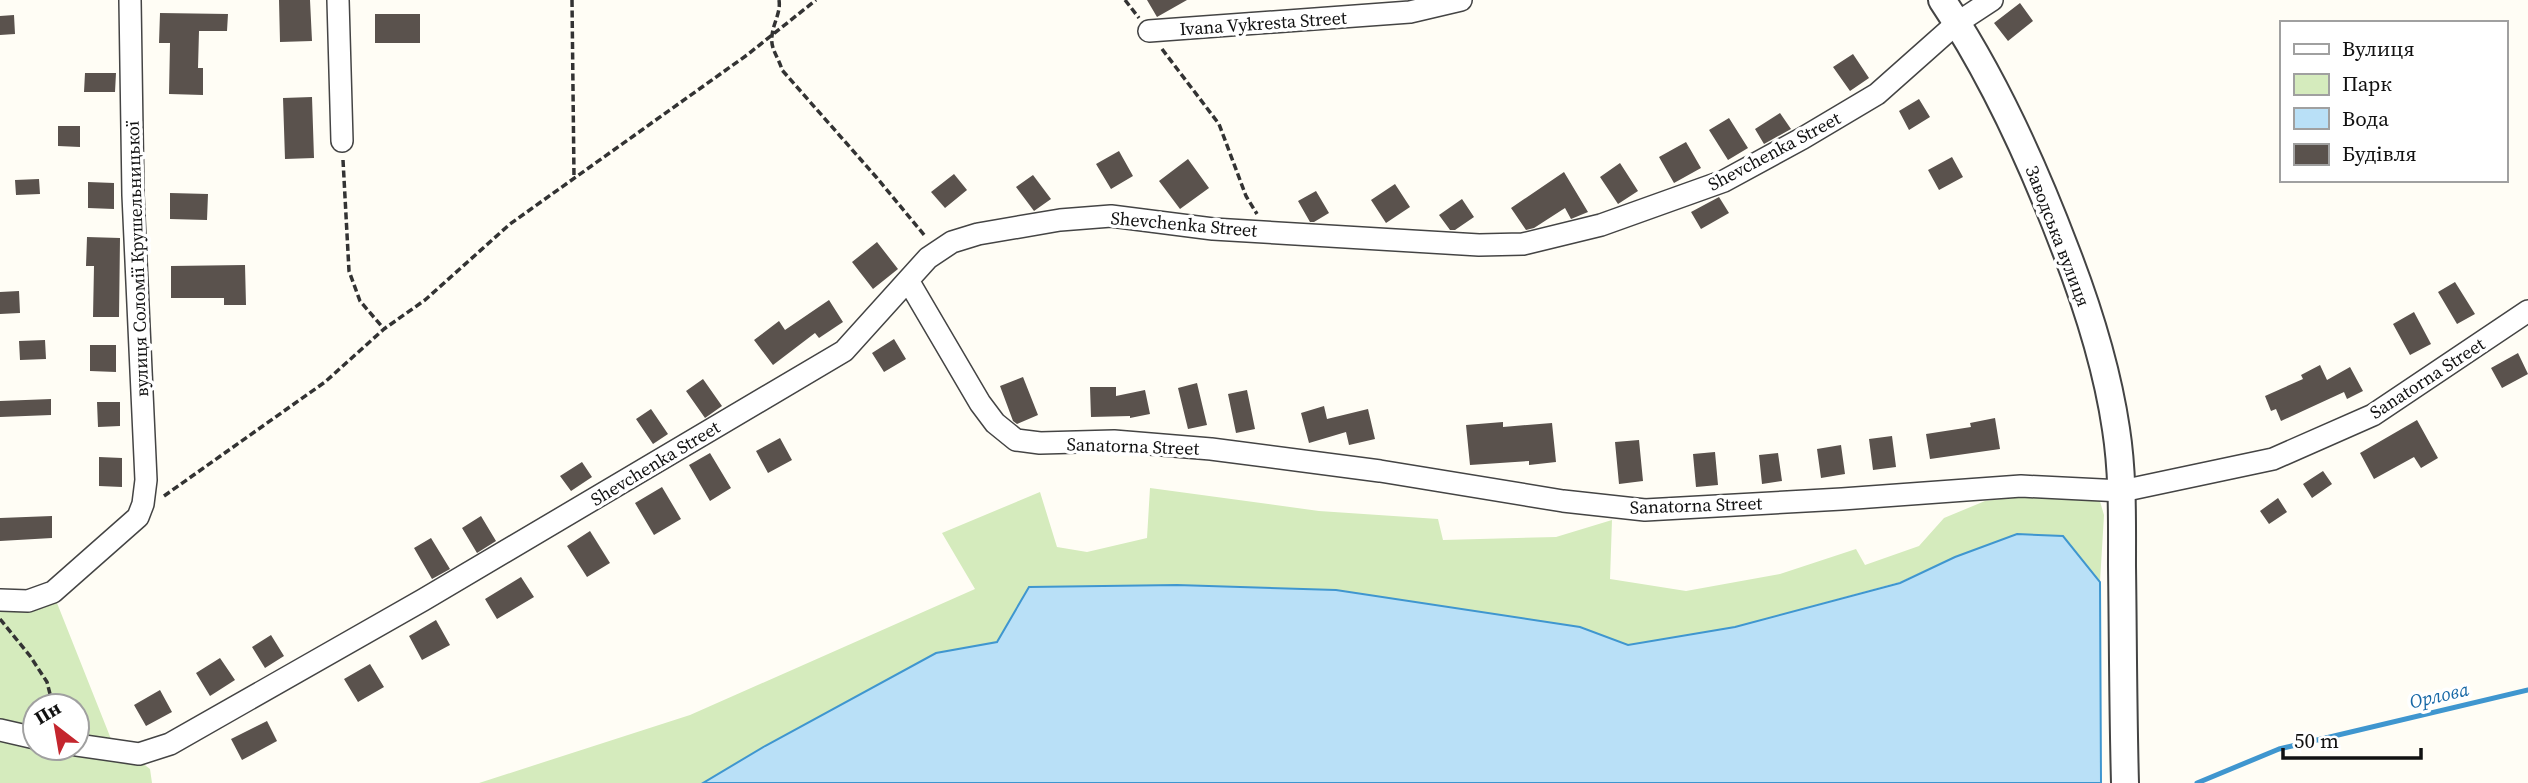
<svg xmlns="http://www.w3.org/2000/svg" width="2528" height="783" font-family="'Source Serif 4',serif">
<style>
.green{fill:#d5ebbd;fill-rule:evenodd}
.water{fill:#b9e0f7;stroke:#3f96cf;stroke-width:2}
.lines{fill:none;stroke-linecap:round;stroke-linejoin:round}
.stream{stroke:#3f96cf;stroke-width:5}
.building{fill:#5a524d}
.minor-casing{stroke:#444;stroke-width:24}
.tertiary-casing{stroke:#444;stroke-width:30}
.path{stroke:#333;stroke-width:3.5;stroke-dasharray:7 3.5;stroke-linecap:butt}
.minor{stroke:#fff;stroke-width:21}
.tertiary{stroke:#fff;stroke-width:26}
.labels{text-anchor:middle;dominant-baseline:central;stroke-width:7;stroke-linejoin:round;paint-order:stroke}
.street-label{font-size:18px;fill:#111;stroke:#fff}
.water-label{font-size:19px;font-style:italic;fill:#1768a6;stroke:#fff}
</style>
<rect width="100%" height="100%" fill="#fffdf5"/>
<path class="green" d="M 1150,488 L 1319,511 L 1438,519 L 1443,540 L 1556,537 L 1612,520 L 1610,579 L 1686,591 L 1780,574 L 1856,549 L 1865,565 L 1919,546 L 1944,518 L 1985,501 L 2074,490 L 2099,498 L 2104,515 L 2100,582 L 2085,564 L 1955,557 L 1900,582 L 1735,627 L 1628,645 L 1580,627 L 1336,590 L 1177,585 L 1029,587 L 997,642 L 936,653 L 765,746 L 703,783 L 479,783 L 690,715 L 975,589 L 942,533 L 1040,492 L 1057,547 L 1087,552 L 1147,538 Z
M 0,602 L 57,603 L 111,739 L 150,769 L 152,783 L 0,783 ZM 35,706 L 77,706 L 77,748 L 35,748 Z"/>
<path class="water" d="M 2017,534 L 2063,536 L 2100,582 L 2101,783 L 703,783 L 765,746 L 936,653 L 997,642 L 1029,587 L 1177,585 L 1336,590 L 1580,627 L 1628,645 L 1735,627 L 1900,583 L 1955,557 Z"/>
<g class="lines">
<path class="stream" d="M 2197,783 L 2279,749 L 2528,690"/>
</g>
<path class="building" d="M 279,0 L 310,0 L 312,41 L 280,42 Z
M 1147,0 L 1187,0 L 1157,17 Z
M 2020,3 L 2033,21 L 2008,41 L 1994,23 Z
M 160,13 L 228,14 L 227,31 L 199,31 L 198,68 L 203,68 L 203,95 L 169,94 L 170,43 L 159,43 Z
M 375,14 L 420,14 L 420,43 L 375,43 Z
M 14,15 L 15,34 L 0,35 L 0,16 Z
M 1853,54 L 1869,78 L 1850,91 L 1833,67 Z
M 85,73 L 116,73 L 115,92 L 84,92 Z
M 312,97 L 314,158 L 285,159 L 283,98 Z
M 1919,99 L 1930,117 L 1909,130 L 1899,111 Z
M 1780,113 L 1791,129 L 1764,144 L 1755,129 Z
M 1729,118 L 1748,148 L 1728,160 L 1709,130 Z
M 58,126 L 80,126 L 80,147 L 58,146 Z
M 1686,142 L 1701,168 L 1674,183 L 1659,157 Z
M 1119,151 L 1133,176 L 1111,189 L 1096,164 Z
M 1952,157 L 1963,177 L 1939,190 L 1928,170 Z
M 1188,159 L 1209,188 L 1180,209 L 1159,181 Z
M 1620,163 L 1638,191 L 1618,204 L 1600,177 Z
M 1564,172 L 1588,212 L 1571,219 L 1565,208 L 1534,228 L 1526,230 L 1511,208 Z
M 954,174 L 967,190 L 945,208 L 931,192 Z
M 1033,175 L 1051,199 L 1034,211 L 1016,187 Z
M 39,179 L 40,194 L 16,195 L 15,180 Z
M 88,182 L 114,183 L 114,209 L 88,208 Z
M 1395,184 L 1410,207 L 1386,223 L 1371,200 Z
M 1316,191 L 1329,213 L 1314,222 L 1310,222 L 1298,201 Z
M 170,193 L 208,194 L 207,220 L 170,219 Z
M 1719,197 L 1729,213 L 1701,229 L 1691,212 Z
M 1462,199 L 1474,217 L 1455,230 L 1450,230 L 1439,215 Z
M 87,237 L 120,238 L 119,317 L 93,317 L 94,266 L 86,266 Z
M 877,242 L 898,269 L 873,289 L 852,262 Z
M 245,265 L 246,305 L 224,305 L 224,298 L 171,298 L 171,266 Z
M 2455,282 L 2475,314 L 2457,324 L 2438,292 Z
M 19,291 L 20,313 L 0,314 L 0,292 Z
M 829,300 L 843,322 L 819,338 L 815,333 L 773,365 L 754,340 L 779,321 L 785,330 Z
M 2414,312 L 2431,344 L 2410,355 L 2393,324 Z
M 894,339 L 906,359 L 884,372 L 872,353 Z
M 45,340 L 46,359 L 20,360 L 19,341 Z
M 90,345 L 116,345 L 116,372 L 90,371 Z
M 2518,353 L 2528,374 L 2502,388 L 2491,368 Z
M 2320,365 L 2327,380 L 2350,367 L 2363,391 L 2347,399 L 2344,392 L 2281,421 L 2276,409 L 2271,411 L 2265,396 L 2303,379 L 2301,375 Z
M 1023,377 L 1038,415 L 1017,424 L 1013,421 L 1000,386 Z
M 703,379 L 722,406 L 705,418 L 686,391 Z
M 1197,383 L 1207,425 L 1188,429 L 1178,388 Z
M 1090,387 L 1116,387 L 1116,396 L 1145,390 L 1150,414 L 1130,418 L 1130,416 L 1091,417 Z
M 1247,390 L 1255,429 L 1236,433 L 1228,394 Z
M 51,399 L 51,415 L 0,417 L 0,401 Z
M 97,402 L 120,402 L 120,426 L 98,427 Z
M 1324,406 L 1327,419 L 1368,409 L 1375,439 L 1349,445 L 1346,432 L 1309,443 L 1301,413 Z
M 651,409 L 668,434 L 653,444 L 636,419 Z
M 1995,418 L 2000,449 L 1930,459 L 1926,434 L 1971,427 L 1970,423 Z
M 2417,420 L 2438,458 L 2421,468 L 2414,457 L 2374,479 L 2360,453 Z
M 1503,422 L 1503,427 L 1552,423 L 1556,462 L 1529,465 L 1529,461 L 1470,465 L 1466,425 Z
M 1892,436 L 1896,467 L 1873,470 L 1869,439 Z
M 780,438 L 792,460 L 768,473 L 756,451 Z
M 1639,440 L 1643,481 L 1619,484 L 1615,442 Z
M 1841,445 L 1845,474 L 1821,478 L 1817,449 Z
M 1715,452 L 1718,485 L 1696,487 L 1693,454 Z
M 710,453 L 731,488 L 710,501 L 689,465 Z
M 1778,453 L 1782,481 L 1762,484 L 1759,455 Z
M 99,457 L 122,458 L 122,487 L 99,486 Z
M 582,462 L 592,477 L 571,491 L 560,476 Z
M 2323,471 L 2332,484 L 2312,498 L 2303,484 Z
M 662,487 L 681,519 L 654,535 L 635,503 Z
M 2278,498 L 2287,512 L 2269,524 L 2260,511 Z
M 52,516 L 52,538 L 0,541 L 0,518 Z
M 481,516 L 496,541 L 477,553 L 462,528 Z
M 590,531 L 610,563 L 587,577 L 567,546 Z
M 431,538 L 450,569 L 432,579 L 414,548 Z
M 521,577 L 534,597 L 497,619 L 485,599 Z
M 436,620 L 450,645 L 422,660 L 409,636 Z
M 271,635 L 284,656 L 265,668 L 252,647 Z
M 220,658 L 235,680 L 210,696 L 196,673 Z
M 370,664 L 384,687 L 358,702 L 344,679 Z
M 160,690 L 172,712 L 146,726 L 134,705 Z
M 267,721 L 277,741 L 242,760 L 231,739 Z"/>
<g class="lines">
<g class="minor-casing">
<path id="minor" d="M 338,0 L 342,141
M 1149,31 L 1410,12 L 1461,0
M 909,282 L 980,403 L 995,423 L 1016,440 L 1040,443 L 1114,441 L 1211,449 L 1380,471 L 1563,501 L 1645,510 L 1842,499 L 2021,486 L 2122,491 L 2273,459 L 2373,415 L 2528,311
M 0,600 L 28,601 L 53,592 L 138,517 L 143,504 L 146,480 L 133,195 L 130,0
M 0,730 L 35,738
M 77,745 L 139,754 L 170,744 L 423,600 L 844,351 L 928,258 L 952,242 L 978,234 L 1060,220 L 1111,216 L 1213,229 L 1479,245 L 1523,244 L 1601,225 L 1724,181 L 1803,138 L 1877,94 L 1957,23 L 1992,0"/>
</g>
<g class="tertiary-casing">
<path id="tertiary" d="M 1942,0 C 1994,77 2033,164 2066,251 C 2088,308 2107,368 2116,429 C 2123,474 2122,520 2122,566 C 2123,638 2123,711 2125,783"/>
</g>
<path class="path" d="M 572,0 L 574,178
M 779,0 C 781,13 773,23 772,36 C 770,49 779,58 782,70 L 877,178 L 925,236
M 1125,0 L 1139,18
M 1162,49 L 1219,124 L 1246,196 L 1257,214
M 343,160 L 349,271 L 360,301 L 384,329
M 164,496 L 325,382 L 384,329 L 425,300 L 510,224 L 747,55 L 816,0
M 0,619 L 30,656 L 47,682 L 53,706"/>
<use href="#minor" class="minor"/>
<use href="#tertiary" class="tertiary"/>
</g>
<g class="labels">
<g class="street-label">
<text transform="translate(1263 23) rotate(-4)">Ivana Vykresta Street</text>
<text transform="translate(1774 151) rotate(-28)">Shevchenka Street</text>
<text transform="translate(1184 224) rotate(5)">Shevchenka Street</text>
<text transform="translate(2058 236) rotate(69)">Заводська вулиця</text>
<text transform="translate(137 259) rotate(-92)">вулиця Соломії Крушельницької</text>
<text transform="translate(2427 378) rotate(-33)">Sanatorna Street</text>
<text transform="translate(1133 446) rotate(2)">Sanatorna Street</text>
<text transform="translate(655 463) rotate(-31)">Shevchenka Street</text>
<text transform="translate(1696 505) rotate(-2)">Sanatorna Street</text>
</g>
<g class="water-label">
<text transform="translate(2439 695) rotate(-13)">Орлова</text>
</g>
</g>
<rect x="2280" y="21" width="228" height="161" fill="#ffffff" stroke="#a0a0a0" stroke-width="2"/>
<rect x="2294" y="44" width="35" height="10" fill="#ffffff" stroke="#a0a0a0" stroke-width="2"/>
<text x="2342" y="56" font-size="21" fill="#111111">Вулиця</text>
<rect x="2294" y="74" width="35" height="21" fill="#d5ebbd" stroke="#a0a0a0" stroke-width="2"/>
<text x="2342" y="91" font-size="21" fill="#111111">Парк</text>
<rect x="2294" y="108" width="35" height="21" fill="#b9e0f7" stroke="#a0a0a0" stroke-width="2"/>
<text x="2342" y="126" font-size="21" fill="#111111">Вода</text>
<rect x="2294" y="144" width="35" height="21" fill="#5a524d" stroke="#a0a0a0" stroke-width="2"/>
<text x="2342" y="161" font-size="21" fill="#111111">Будівля</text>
<g transform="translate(56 727) rotate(329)"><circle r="33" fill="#ffffff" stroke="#a0a0a0" stroke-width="2"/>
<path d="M0-5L12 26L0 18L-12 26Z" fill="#c4262e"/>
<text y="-10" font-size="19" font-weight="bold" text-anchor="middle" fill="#111111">Пн</text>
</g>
<path d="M2283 748v10h138v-10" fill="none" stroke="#111111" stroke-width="3.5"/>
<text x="2294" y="748" font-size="21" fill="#111111" stroke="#ffffff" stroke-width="5" paint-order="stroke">50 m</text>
</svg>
